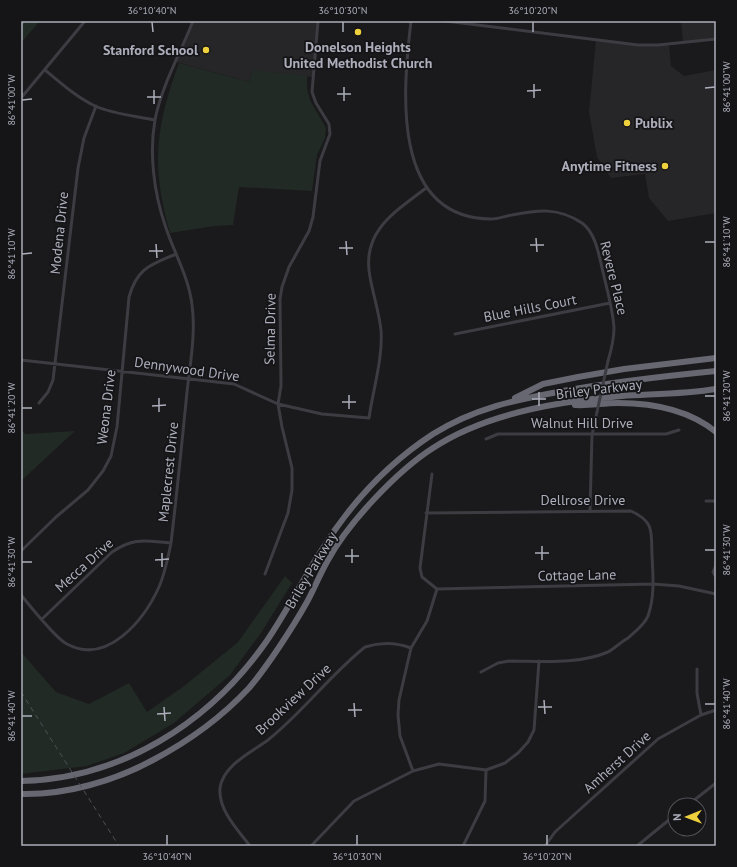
<svg xmlns="http://www.w3.org/2000/svg" width="737" height="867" font-family="'PT Sans',sans-serif">
<style>
.built{fill:#262528}
.green{fill:#212a24}
.lines{fill:none;stroke-linecap:round;stroke-linejoin:round}
.minor{stroke:#3c3c42;stroke-width:3}
.motorway{stroke:#666771;stroke-width:6}
.rail{stroke:#4f5057;stroke-width:1;stroke-dasharray:5 4;stroke-linecap:butt}
.minor-bridge{stroke:#3c3c42;stroke-width:3}
.ticks{fill:none;stroke:#acaebb;stroke-width:1.5}
.poi-dot{fill:#efd13e;stroke:#151417;stroke-width:1.5}
.labels{text-anchor:middle;dominant-baseline:central;stroke-width:3.5;stroke-linejoin:round;paint-order:stroke}
.poi-label{font-size:14px;font-weight:bold;fill:#acaebb;stroke:#151417;text-anchor:end}
.street-label{font-size:14px;fill:#acaebb;stroke:#151417}
.neatline{fill:none;stroke:#acaebb;stroke-width:1.5}
.ticks-label{font-size:10px;text-anchor:middle;fill:#acaebb}
</style>
<rect width="100%" height="100%" fill="#1a191b"/>
<path class="built" d="M 193,21 L 318,21 L 313,77 L 253,71 L 249,82 L 176,62 Z
M 681,21 L 716,21 L 716,39 L 683,43 Z
M 596,40 L 638,45 L 669,44 L 671,66 L 684,76 L 716,70 L 716,213 L 668,221 L 649,198 L 645,174 L 611,178 L 597,157 L 589,112 Z"/>
<path class="green" d="M 21,21 L 40,21 L 21,43 Z
M 179,63 L 249,82 L 253,70 L 307,76 L 307,88 L 310,100 L 326,128 L 325,138 L 317,155 L 312,191 L 239,187 L 233,225 L 215,226 L 170,233 C 151,166 155,128 179,63 Z
M 21,431 L 26,434 L 75,431 L 21,481 Z
M 285,576 L 292,583 L 261,633 L 230,675 L 174,723 L 124,753 L 87,766 L 21,774 L 21,652 L 56,692 L 89,704 L 129,683 L 147,712 L 184,686 L 238,642 Z"/>
<g class="lines">
<path class="minor" d="M 411,21 C 403,89 390,218 491,219 C 498,219 505,216 512,215 C 538,210 558,207 582,223 C 596,233 599,256 603,272 C 607,290 613,310 614,328 C 614,339 611,351 608,361
M 445,21 L 638,45 L 658,45 L 716,39
M 45,70 C 61,83 76,97 95,106 C 113,114 136,116 155,120
M 21,98 L 85,21
M 455,334 L 610,303
M 21,360 L 234,384 L 278,404 L 322,414 L 369,418 C 373,389 383,359 381,330 C 379,312 373,294 370,277 C 361,231 395,212 426,188
M 39,403 L 48,392 L 53,380 L 78,168 L 84,138 L 96,106
M 486,439 L 498,434 L 666,434 L 679,430
M 706,501 L 716,501
M 590,511 L 592,435 L 597,412
M 426,513 L 631,511 C 655,522 651,532 652,555 C 653,576 655,596 648,616 C 645,624 635,632 628,638 C 621,642 615,648 608,652 C 577,665 541,661 509,661 L 498,663 L 481,672
M 21,551 L 56,517 L 88,490 L 103,471 L 111,456 L 117,427 L 129,297 C 137,268 150,265 176,254
M 716,565 L 713,572 L 716,577
M 265,574 L 288,513 L 292,490 L 292,468 L 282,427 L 278,404 L 281,386 L 280,299 L 282,287 L 289,267 L 309,231 L 313,217 L 320,161 L 330,134 L 329,124 L 316,103 L 312,92 L 318,21
M 437,589 L 653,584 L 679,586 L 716,594
M 21,595 C 30,606 56,639 67,644 C 107,666 144,620 159,587 C 165,573 168,558 171,543 C 177,493 182,442 187,392 C 190,364 196,333 192,305 C 189,277 173,251 165,225 C 154,193 149,153 155,120 C 161,87 181,52 193,21
M 42,619 L 112,552 C 135,537 145,541 171,543
M 697,669 L 697,693 L 701,715
M 413,771 L 400,736 L 398,715 L 399,700 L 411,648 L 427,621 L 437,589 L 422,577 L 420,568 L 432,474
M 688,805 L 716,783
M 250,846 C 238,830 218,810 220,788 C 223,765 252,752 268,740 C 303,712 330,675 365,647 C 381,642 395,642 411,648
M 311,846 L 354,801 L 413,771 L 439,764 L 486,770 L 505,763 L 518,753 L 528,742 L 534,730 L 539,661
M 463,846 L 485,801 L 486,770
M 545,846 L 555,832 L 658,739 L 701,715 L 716,710
M 637,846 L 675,815"/>
<path class="motorway" d="M 515,398 L 543,384 L 578,377 L 624,369 L 716,358
M 575,405 C 589,406 603,403 618,403 C 652,403 689,410 716,432
M 21,781 C 121,779 209,723 266,642 C 286,613 302,581 321,551 C 350,504 387,464 433,434 C 475,408 515,400 563,391 C 613,382 665,376 716,371
M 21,794 C 66,795 114,781 153,760 C 189,741 221,718 249,688 C 267,667 293,627 307,602 C 314,589 320,574 328,560 C 348,523 397,471 433,448 C 486,413 559,401 622,396 C 653,394 685,394 716,389"/>
<path class="rail" d="M 21,26 L 25,21
M 21,692 L 119,846"/>
<path class="minor-bridge" d="M 597,412 L 608,361"/>
</g>
<path class="ticks" d="M 152,22 L 153,32M 343,22 L 343,32M 533,22 L 533,32M 534,84 L 534,98M 344,87 L 344,101M 705,88 L 715,87M 154,90 L 154,104M 527,91 L 541,90M 337,94 L 351,94M 147,97 L 161,97M 22,100 L 32,99M 536,238 L 537,252M 346,241 L 347,255M 705,242 L 715,242M 156,244 L 157,258M 530,245 L 544,245M 339,248 L 353,248M 149,251 L 163,251M 22,254 L 32,253M 539,392 L 539,406M 349,395 L 349,409M 705,396 L 715,396M 159,398 L 159,412M 532,399 L 546,399M 342,402 L 356,402M 152,406 L 166,405M 22,408 L 32,408M 542,546 L 542,560M 352,549 L 352,563M 705,550 L 715,550M 162,553 L 162,567M 535,553 L 549,553M 345,556 L 359,556M 155,560 L 169,559M 22,562 L 32,562M 544,700 L 545,714M 354,703 L 355,717M 705,704 L 715,704M 164,707 L 165,721M 538,707 L 552,707M 348,710 L 362,710M 157,714 L 171,713M 22,716 L 32,716M 167,835 L 167,845M 357,835 L 357,845M 547,835 L 547,845"/>
<g class="poi-dot">
<circle cx="358" cy="32" r="4"/>
<circle cx="206" cy="50" r="4"/>
<circle cx="627" cy="123" r="4"/>
<circle cx="665" cy="166" r="4"/>
</g>
<g class="labels">
<g class="poi-label">
<text x="358" y="47" text-anchor="middle">Donelson Heights<tspan x="358" dy="16">United Methodist Church</tspan></text>
<text x="198" y="50">Stanford School</text>
<text x="635" y="123" text-anchor="start">Publix</text>
<text x="657" y="166">Anytime Fitness</text>
</g>
<g class="street-label">
<text transform="translate(59 233) rotate(-84)">Modena Drive</text>
<text transform="translate(614 278) rotate(76)">Revere Place</text>
<text transform="translate(530 308) rotate(-11)">Blue Hills Court</text>
<text transform="translate(270 329) rotate(-89)">Selma Drive</text>
<text transform="translate(187 369) rotate(8)">Dennywood Drive</text>
<text transform="translate(599 389) rotate(-7)">Briley Parkway</text>
<text transform="translate(106 407) rotate(-83)">Weona Drive</text>
<text x="582" y="423">Walnut Hill Drive</text>
<text transform="translate(168 472) rotate(-84)">Maplecrest Drive</text>
<text x="583" y="500">Dellrose Drive</text>
<text transform="translate(84 565) rotate(-42)">Mecca Drive</text>
<text transform="translate(311 570) rotate(-59)">Briley Parkway</text>
<text transform="translate(577 575) rotate(-1)">Cottage Lane</text>
<text transform="translate(293 699) rotate(-43)">Brookview Drive</text>
<text transform="translate(617 762) rotate(-42)">Amherst Drive</text>
</g>
</g>
<rect width="737" height="867" fill="none" stroke="#151417" stroke-width="44"/>
<g transform="translate(687 817) rotate(269)"><circle r="19" fill="#151417" stroke="#515259"/>
<path d="M0-3L7 15L0 10L-7 15Z" fill="#efd13e"/>
<text y="-6" font-size="11" font-weight="bold" text-anchor="middle" fill="#acaebb">N</text>
</g>
<rect x="22" y="22" width="693" height="823" class="neatline"/>
<g class="ticks-label">
<text x="152" y="14">36°10'40"N</text>
<text x="343" y="14">36°10'30"N</text>
<text x="533" y="14">36°10'20"N</text>
<text transform="translate(726 87) rotate(-90)" y="4">86°41'00"W</text>
<text transform="translate(11 100) rotate(-90)" y="4">86°41'00"W</text>
<text transform="translate(726 242) rotate(-90)" y="4">86°41'10"W</text>
<text transform="translate(11 254) rotate(-90)" y="4">86°41'10"W</text>
<text transform="translate(726 396) rotate(-90)" y="4">86°41'20"W</text>
<text transform="translate(11 408) rotate(-90)" y="4">86°41'20"W</text>
<text transform="translate(726 550) rotate(-90)" y="4">86°41'30"W</text>
<text transform="translate(11 562) rotate(-90)" y="4">86°41'30"W</text>
<text transform="translate(726 704) rotate(-90)" y="4">86°41'40"W</text>
<text transform="translate(11 716) rotate(-90)" y="4">86°41'40"W</text>
<text x="167" y="860">36°10'40"N</text>
<text x="357" y="860">36°10'30"N</text>
<text x="547" y="860">36°10'20"N</text>
</g>
</svg>
